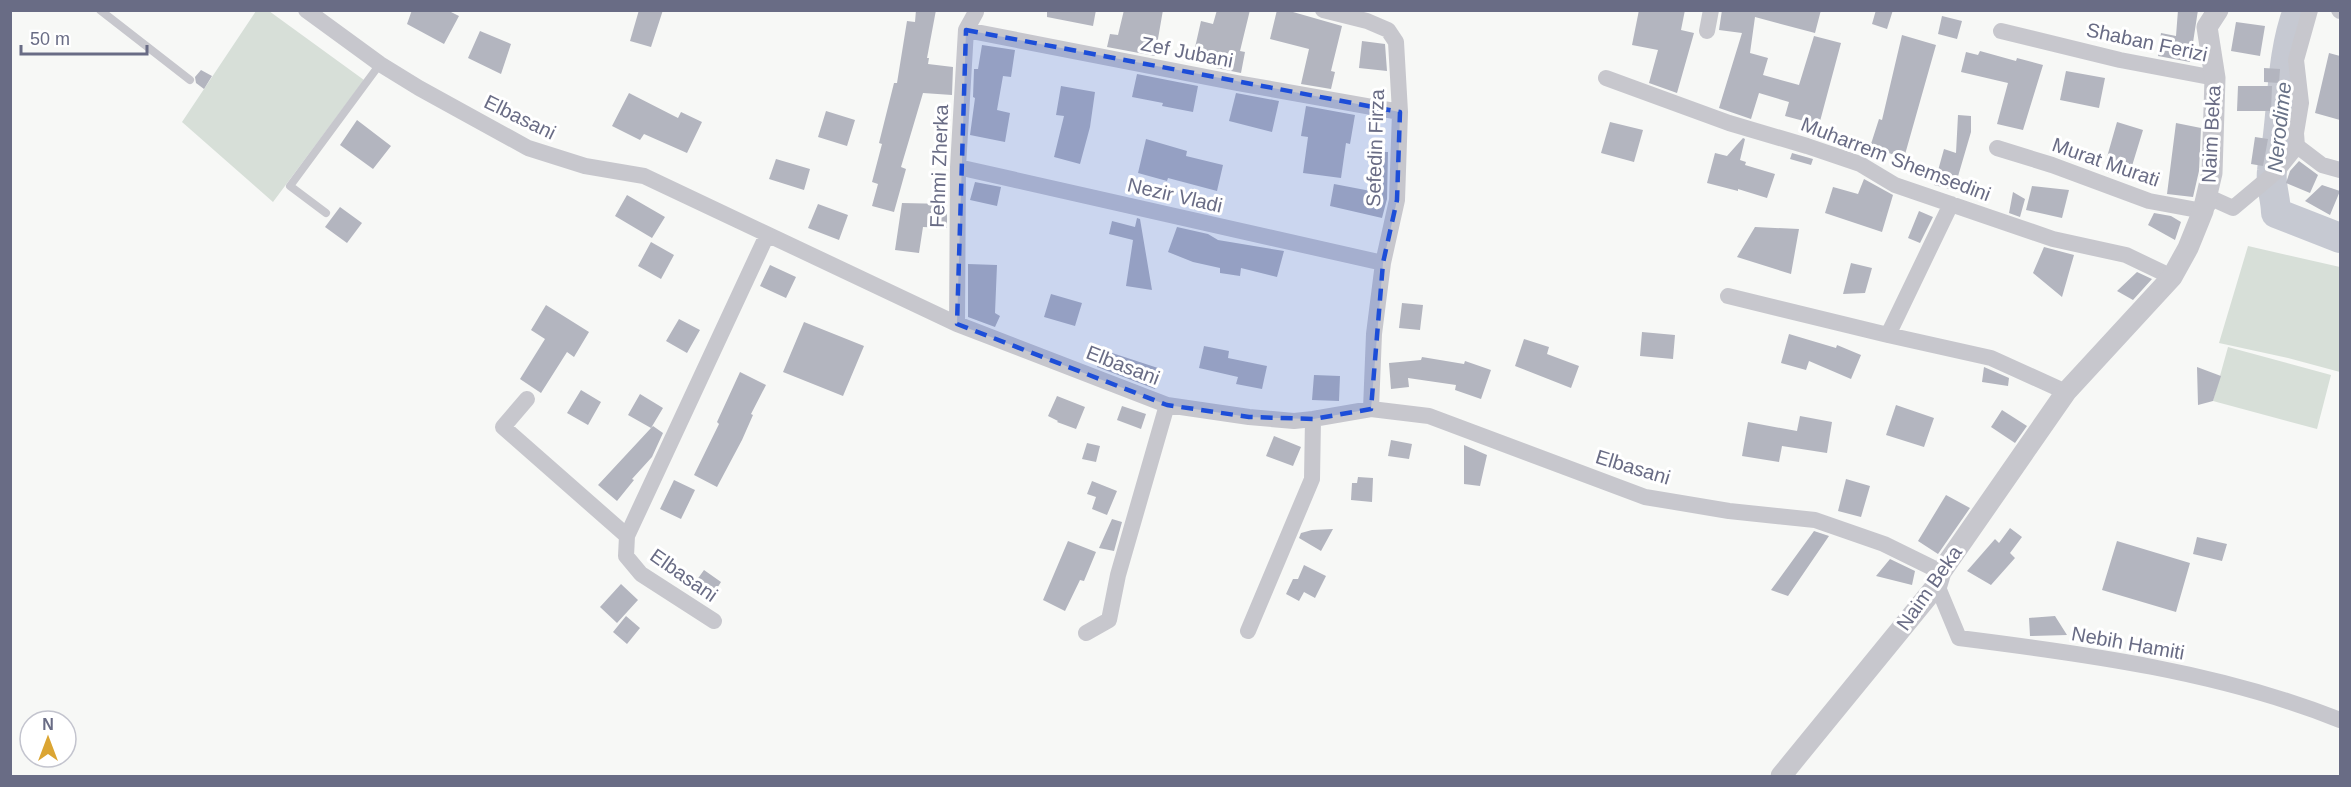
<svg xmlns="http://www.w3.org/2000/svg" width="2351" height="787" font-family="Arial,sans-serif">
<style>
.green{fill:#d7dfd8}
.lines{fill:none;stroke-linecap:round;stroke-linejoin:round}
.river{stroke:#c6c9d2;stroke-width:30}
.building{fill:#b3b5bf}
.service{stroke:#c7c7cd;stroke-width:8}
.minor{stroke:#c7c7cd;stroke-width:16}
.tertiary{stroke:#c7c7cd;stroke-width:21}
.marked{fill:#1d4ed8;fill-opacity:0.2;stroke:#1d4ed8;stroke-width:4.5;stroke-dasharray:12 8;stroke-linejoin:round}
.labels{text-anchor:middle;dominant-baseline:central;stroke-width:6;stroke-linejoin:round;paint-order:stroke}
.street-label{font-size:20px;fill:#696c85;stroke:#fff}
.water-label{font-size:21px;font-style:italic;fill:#697287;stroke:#fff}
</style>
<rect width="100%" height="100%" fill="#f7f8f6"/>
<path class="green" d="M 256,11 L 269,11 L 364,80 L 273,202 L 182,122 Z
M 2248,246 L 2340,267 L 2340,372 L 2288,358 L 2219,343 Z
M 2228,347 L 2331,375 L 2317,429 L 2213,401 Z"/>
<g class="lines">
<path class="river" d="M 2298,10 C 2283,50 2283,93 2278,135 C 2277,147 2273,159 2272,171 C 2270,184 2276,199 2276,213 L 2340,238"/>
</g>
<path class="building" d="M 412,10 L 447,10 L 459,16 L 444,44 L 407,24 Z
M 639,10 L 663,10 L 651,47 L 630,41 Z
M 916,10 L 936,10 L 927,58 L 929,58 L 928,64 L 953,67 L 952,95 L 923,93 L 901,167 L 906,169 L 894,212 L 872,206 L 878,184 L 872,182 L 882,144 L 879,143 L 894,83 L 897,83 L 907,21 L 915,22 Z
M 1047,10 L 1096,10 L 1093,26 L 1047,17 Z
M 1124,10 L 1163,10 L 1155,56 L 1107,47 L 1110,34 L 1118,35 Z
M 1217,10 L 1250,10 L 1240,51 L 1245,52 L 1241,73 L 1216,68 L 1219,58 L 1194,52 L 1201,21 L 1213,24 Z
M 1277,10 L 1286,10 L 1342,26 L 1331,71 L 1335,72 L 1331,89 L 1301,84 L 1309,49 L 1270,39 Z
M 1639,10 L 1685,10 L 1681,30 L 1694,33 L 1677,93 L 1649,83 L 1658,50 L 1632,45 Z
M 1722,10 L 1821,10 L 1815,33 L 1755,17 L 1750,53 L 1768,58 L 1763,75 L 1799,85 L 1814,36 L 1841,43 L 1819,125 L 1785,116 L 1789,102 L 1759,93 L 1751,119 L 1719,108 L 1742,33 L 1719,30 Z
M 1876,10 L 1893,10 L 1887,29 L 1872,24 Z
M 2178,10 L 2198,10 L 2190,62 L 2158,56 L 2161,33 L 2176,36 Z
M 1942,16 L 1962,21 L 1957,39 L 1938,34 Z
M 2236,22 L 2265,26 L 2260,56 L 2231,51 Z
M 480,31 L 511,44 L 501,74 L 468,58 Z
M 1902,35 L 1936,45 L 1904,158 L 1870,147 L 1879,119 L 1882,120 Z
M 1362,41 L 1385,44 L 1387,71 L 1359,68 Z
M 982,45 L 1015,50 L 1011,77 L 1003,76 L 997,110 L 1010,113 L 1005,142 L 970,135 L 975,98 L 973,97 L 974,69 L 978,69 Z
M 1980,51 L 2016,61 L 2017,58 L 2043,65 L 2023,130 L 1997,124 L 2008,83 L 1961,72 L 1966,52 L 1978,55 Z
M 2329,53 L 2340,56 L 2340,120 L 2315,113 Z
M 2264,68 L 2280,69 L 2279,83 L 2264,82 Z
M 201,70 L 212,76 L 204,89 L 196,83 L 195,77 Z
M 2066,71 L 2105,78 L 2099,108 L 2060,100 Z
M 1137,74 L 1198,86 L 1193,112 L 1162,106 L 1163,103 L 1132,97 Z
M 1061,86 L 1095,92 L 1090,127 L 1080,164 L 1054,157 L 1064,116 L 1056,115 Z
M 2238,86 L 2272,86 L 2271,111 L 2237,111 Z
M 629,93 L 678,118 L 681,112 L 702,122 L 687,153 L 644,134 L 640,140 L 612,126 Z
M 1236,93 L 1279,101 L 1272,132 L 1229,121 Z
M 1306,106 L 1355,115 L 1350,144 L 1346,143 L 1341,178 L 1303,173 L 1308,137 L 1301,136 Z
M 826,111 L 855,120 L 847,146 L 818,137 Z
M 1958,115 L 1971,116 L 1971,132 L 1954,190 L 1934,185 L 1944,149 L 1956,153 Z
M 357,120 L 391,146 L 373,169 L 340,145 Z
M 1610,122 L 1643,130 L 1634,162 L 1601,153 Z
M 2117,122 L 2143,130 L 2128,179 L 2103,171 Z
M 2176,123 L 2201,128 L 2199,171 L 2193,197 L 2167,194 Z
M 2255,137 L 2268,139 L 2263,166 L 2251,164 Z
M 1743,138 L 1745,139 L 1740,160 L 1746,162 L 1745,165 L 1775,174 L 1767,198 L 1738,189 L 1738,191 L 1707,183 L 1715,153 L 1727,156 Z
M 1146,139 L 1187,151 L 1186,156 L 1223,165 L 1217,191 L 1168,178 L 1167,181 L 1138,173 Z
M 1380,152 L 1388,152 L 1387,199 L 1382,218 L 1330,206 L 1334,184 L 1376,192 Z
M 1792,153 L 1813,159 L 1811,165 L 1790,159 Z
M 776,159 L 810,169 L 804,190 L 769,179 Z
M 2299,161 L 2318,175 L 2310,193 L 2286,183 L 2290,171 Z
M 1864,179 L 1893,195 L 1882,232 L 1825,213 L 1833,187 L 1858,194 Z
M 975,182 L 1001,187 L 997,206 L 970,200 Z
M 2322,185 L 2340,191 L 2330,215 L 2305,201 Z
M 2032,186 L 2069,190 L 2062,218 L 2026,210 Z
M 2013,192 L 2025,199 L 2020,217 L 2009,213 Z
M 627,195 L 665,217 L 652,238 L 615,216 Z
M 902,203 L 947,204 L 947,228 L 923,227 L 919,253 L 895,250 Z
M 818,204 L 848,215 L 839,240 L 808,228 Z
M 340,207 L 362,223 L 347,243 L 325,227 Z
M 1919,211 L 1933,217 L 1920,243 L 1908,238 Z
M 2154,213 L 2171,216 L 2181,222 L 2175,240 L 2148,225 Z
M 1137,218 L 1140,219 L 1152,290 L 1126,286 L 1133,240 L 1109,234 L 1112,221 L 1135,227 Z
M 1177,227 L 1208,234 L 1218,240 L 1284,251 L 1277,277 L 1241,268 L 1240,276 L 1220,273 L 1220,268 L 1193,262 L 1168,252 Z
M 1755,227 L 1799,229 L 1791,274 L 1737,257 Z
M 651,242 L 674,255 L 661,279 L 638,266 Z
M 2044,247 L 2074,255 L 2062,297 L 2033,273 Z
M 1851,263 L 1872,268 L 1865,293 L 1843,294 Z
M 968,264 L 997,265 L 995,313 L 1000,316 L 995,327 L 968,317 Z
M 770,265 L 796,277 L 786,298 L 760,286 Z
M 2137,272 L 2152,279 L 2133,300 L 2117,291 Z
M 1051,294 L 1082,303 L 1075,326 L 1044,317 Z
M 1402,303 L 1423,305 L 1420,330 L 1399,328 Z
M 546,305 L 589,332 L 574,357 L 567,352 L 541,393 L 520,379 L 545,339 L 531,330 Z
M 679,319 L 700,330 L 687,353 L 666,341 Z
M 804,322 L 864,346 L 843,396 L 783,372 Z
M 1642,332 L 1675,335 L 1673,359 L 1640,356 Z
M 1789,334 L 1836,348 L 1837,345 L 1861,355 L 1851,379 L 1809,361 L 1806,370 L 1781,363 Z
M 1524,339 L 1549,347 L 1547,354 L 1579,366 L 1571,388 L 1515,366 Z
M 1204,346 L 1229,351 L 1228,358 L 1267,366 L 1262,389 L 1236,384 L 1238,377 L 1199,368 Z
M 1103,350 L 1161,369 L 1155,389 L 1097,367 Z
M 1422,357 L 1464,364 L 1465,361 L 1491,370 L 1481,399 L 1455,390 L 1456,385 L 1408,378 L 1409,387 L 1391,389 L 1389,363 L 1421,360 Z
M 1984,367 L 2009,378 L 2008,386 L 1982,382 Z
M 2197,367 L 2221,376 L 2213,401 L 2198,405 Z
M 740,372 L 766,385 L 751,414 L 753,415 L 742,440 L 717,487 L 694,475 L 719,424 L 717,422 Z
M 1314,375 L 1340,376 L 1339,401 L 1312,400 Z
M 581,390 L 601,402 L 588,425 L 567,413 Z
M 640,394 L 663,408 L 651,428 L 653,426 L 663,433 L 652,457 L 632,479 L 634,480 L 617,501 L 598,485 L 651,428 L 628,415 Z
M 1057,396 L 1085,407 L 1076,429 L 1057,422 L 1058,421 L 1048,416 Z
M 1896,405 L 1934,418 L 1924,447 L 1886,435 Z
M 1122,406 L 1146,414 L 1141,429 L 1117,420 Z
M 2002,410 L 2027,426 L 2015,443 L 1991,427 Z
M 1800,416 L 1832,422 L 1827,453 L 1782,446 L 1779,462 L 1742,456 L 1748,422 L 1797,431 Z
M 1274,436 L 1301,447 L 1293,466 L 1266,456 Z
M 1391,440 L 1412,444 L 1409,459 L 1388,456 Z
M 1087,443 L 1100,446 L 1096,462 L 1082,459 Z
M 1464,445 L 1487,455 L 1480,486 L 1464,484 Z
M 1358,477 L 1373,478 L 1372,502 L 1351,500 L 1352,483 L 1357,483 Z
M 1846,479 L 1870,486 L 1861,517 L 1838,511 Z
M 674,480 L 695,490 L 681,519 L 660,509 Z
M 1092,481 L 1117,491 L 1107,515 L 1092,509 L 1096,497 L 1087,494 Z
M 1946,495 L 1970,508 L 1938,554 L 1918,541 Z
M 1112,519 L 1122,522 L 1114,551 L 1099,548 Z
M 2010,528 L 2022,537 L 2010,553 L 2015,558 L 1991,585 L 1967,571 L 1995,539 L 1999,543 Z
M 1333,529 L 1321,551 L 1299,538 L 1301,533 L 1312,530 Z
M 1814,531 L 1829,536 L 1788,596 L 1771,590 Z
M 2197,537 L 2227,544 L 2222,561 L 2193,554 Z
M 1068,541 L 1096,552 L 1084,581 L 1080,580 L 1065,611 L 1043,600 Z
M 2117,541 L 2190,563 L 2176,612 L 2102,590 Z
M 1890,559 L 1915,571 L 1912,585 L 1876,576 Z
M 1304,565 L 1326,576 L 1315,598 L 1304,592 L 1299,601 L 1286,594 L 1293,579 L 1298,579 Z
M 704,570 L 721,582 L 712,596 L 694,584 Z
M 621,584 L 638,600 L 617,623 L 600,607 Z
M 626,616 L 640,628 L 627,644 L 613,632 Z
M 2055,616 L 2067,635 L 2030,636 L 2029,618 Z"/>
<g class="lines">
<path class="service" d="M 100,10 L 190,80
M 326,213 L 290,186 L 380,64"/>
<path class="minor" d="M 306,10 L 380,64 L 419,88 L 528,148 L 585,166 L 644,176 L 957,324 L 1167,405 L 1249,417 L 1294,421 L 1313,419 L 1371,409 L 1429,416 L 1645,497 L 1729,511 L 1815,520 L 1884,544 L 1941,572
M 1323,10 L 1367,21 L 1388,30 L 1396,42 L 1400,112 L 1397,200 L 1383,263 L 1374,334 L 1371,409
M 2310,10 L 2296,60 L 2301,103 L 2296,133 L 2297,146 L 2322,165 L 2340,170
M 2339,10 L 2340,11
M 966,30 L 1237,83 L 1400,112
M 1707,31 L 1711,10
M 2001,31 L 2120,60 L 2215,78
M 1606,78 L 1729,123 L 1807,146 L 1860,164 L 1895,185 L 2053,239 L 2126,255 L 2172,277
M 1997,148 L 2052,165 L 2149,201 L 2203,211 L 2213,199 L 2233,208 L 2277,171 L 2297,146
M 958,167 L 1383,263
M 1951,204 L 1888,335 L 1991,358 L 2066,392
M 1728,296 L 1888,335
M 957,324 L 958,167 L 966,30 L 976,12
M 527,399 L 503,427 L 627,536
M 1937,585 L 1959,638 C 2087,654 2220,672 2340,720
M 714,621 L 641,574 L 626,556 L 627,536 L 767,235
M 1248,631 L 1312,479 L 1313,419
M 1086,633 L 1109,620 L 1118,575 L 1167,405"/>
<path class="tertiary" d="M 1781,776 L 1937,585 L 1941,572 L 2066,392 L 2172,277 L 2188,248 L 2203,211 L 2212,173 L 2215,78 L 2207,27 L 2218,10"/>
</g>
<path class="marked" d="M 966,30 L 1400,112 L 1397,200 L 1383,263 L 1371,409 L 1313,419 L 1249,417 L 1167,405 L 957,324 Z"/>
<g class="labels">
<g class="street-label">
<text transform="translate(2147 42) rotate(12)">Shaban Ferizi</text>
<text transform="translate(1187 52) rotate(11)">Zef Jubani</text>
<text transform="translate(520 117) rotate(26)">Elbasani</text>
<text transform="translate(2211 134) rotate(-87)">Naim Beka</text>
<text transform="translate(1375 148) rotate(-88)">Sefedin Firza</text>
<text transform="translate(1896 159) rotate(21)">Muharrem Shemsedini</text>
<text transform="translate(2106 162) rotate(19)">Murat Murati</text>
<text transform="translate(939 166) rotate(-88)">Fehmi Zherka</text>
<text transform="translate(1175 195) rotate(13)">Nezir Vladi</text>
<text transform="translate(1123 365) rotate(21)">Elbasani</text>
<text transform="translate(1633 467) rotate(17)">Elbasani</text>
<text transform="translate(684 575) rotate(35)">Elbasani</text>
<text transform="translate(1929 588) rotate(-55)">Naim Beka</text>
<text transform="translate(2128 643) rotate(10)">Nebih Hamiti</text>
</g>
<g class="water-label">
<text transform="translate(2279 127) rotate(-84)">Nerodime</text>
</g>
</g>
<rect width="2351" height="787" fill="none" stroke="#696c85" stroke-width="24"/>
<g transform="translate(48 739)"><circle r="28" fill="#ffffff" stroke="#c3c4ce" stroke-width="1.5"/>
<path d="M0-4.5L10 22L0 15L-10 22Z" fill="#dba533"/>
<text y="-9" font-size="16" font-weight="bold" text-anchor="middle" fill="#696c85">N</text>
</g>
<path d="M21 45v9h126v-9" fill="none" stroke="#696c85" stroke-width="3"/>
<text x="30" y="45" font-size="18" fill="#696c85" stroke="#ffffff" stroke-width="4.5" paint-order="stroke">50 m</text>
</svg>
